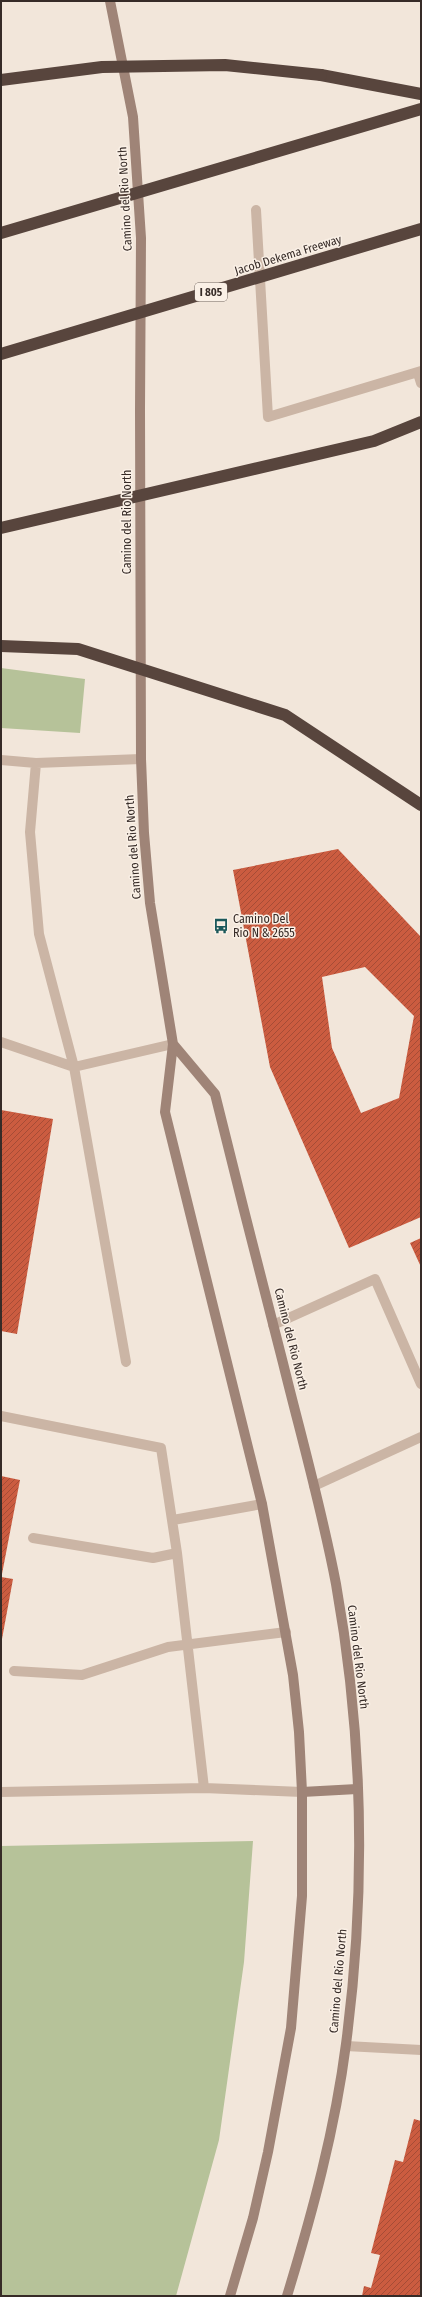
<svg xmlns="http://www.w3.org/2000/svg" width="422" height="2297" font-family="'Fira Sans Condensed',sans-serif">
<style>
.green{fill:#b6c299}
.building{fill:url(#building-hatch);fill-rule:evenodd}
.lines{fill:none;stroke-linecap:round;stroke-linejoin:round}
.service{stroke:#cbb5a5;stroke-width:10}
.secondary{stroke:#9f8477;stroke-width:10}
.motorway{stroke:#58453d;stroke-width:12}
.motorway-bridge{stroke:#58453d;stroke-width:12}
.labels{text-anchor:middle;dominant-baseline:central;stroke-width:3;stroke-linejoin:round;paint-order:stroke}
.shield{fill:#faf0e6;stroke:#716660;stroke-width:1}
.shield-label{font-size:11px;font-weight:bold;fill:#362b27}
.street-label{font-size:12px;fill:#362b27;stroke:#faf0e6}
.poi-label{font-size:12px;fill:#362b27;stroke:#faf0e6;text-anchor:start}
</style>
<defs>
<pattern id="building-hatch" width="6" height="6" patternUnits="userSpaceOnUse"><rect width="6" height="6" fill="#cb5c40"/><path d="M-1 1l2-2M0 6l6-6M5 7l2-2" fill="none" stroke="#a64c36"/></pattern>
</defs>
<rect width="100%" height="100%" fill="#f2e6da"/>
<path class="green" d="M 1,668 L 85,679 L 80,733 L 1,728 Z
M 253,1841 L 244,1962 L 219,2140 L 176,2296 L 1,2296 L 1,1846 Z"/>
<path class="building" d="M 338,849 L 421,937 L 421,1217 L 349,1248 L 270,1067 L 233,870 ZM 365,967 L 414,1016 L 399,1098 L 361,1113 L 332,1048 L 322,977 Z
M 1,1110 L 53,1119 L 17,1334 L 1,1331 Z
M 421,1238 L 421,1267 L 410,1243 Z
M 1,1476 L 20,1480 L 2,1574 L 1,1574 Z
M 1,1577 L 13,1579 L 2,1639 L 1,1638 Z
M 414,2119 L 421,2121 L 421,2296 L 362,2296 L 364,2286 L 371,2288 L 380,2255 L 371,2253 L 395,2160 L 403,2162 Z"/>
<g class="lines">
<path class="service" d="M 256,210 L 268,417 L 421,371
M 418,373 L 421,383
M 1,760 L 36,763 L 141,759
M 36,763 L 30,832 L 39,934 L 74,1067 L 126,1362
M 1,1042 L 74,1067 L 173,1044
M 273,1325 L 375,1279 L 421,1384
M 1,1416 L 161,1448 L 177,1553 L 204,1788
M 314,1486 L 421,1437
M 173,1520 L 262,1504
M 33,1538 L 153,1558 L 177,1553
M 14,1671 L 82,1675 L 168,1647 L 286,1632
M 1,1792 L 204,1788 L 302,1792
M 346,2046 L 421,2050"/>
<path class="secondary" d="M 110,1 L 133,117 L 141,238 L 140,410 L 141,759 L 144,833 L 150,903 L 173,1044 L 165,1112 L 262,1504 L 293,1675 L 299,1732 L 302,1792 L 302,1896 L 291,2028 L 268,2152 L 253,2218 L 230,2296
M 173,1044 L 215,1094 C 237,1184 260,1273 283,1363 C 301,1436 322,1510 336,1584 C 363,1735 366,1892 346,2044 C 335,2130 312,2214 287,2296
M 302,1792 L 357,1789"/>
<path class="motorway" d="M 321,75 L 421,94"/>
<path class="motorway-bridge" d="M 1,80 L 102,67 L 225,65 L 321,75
M 1,233 L 421,109
M 1,354 L 421,229
M 1,528 L 374,441 L 421,422
M 1,646 L 78,649 L 285,715 L 421,805"/>
</g>
<defs>
<g id="bus-bare" transform="scale(1.2)"><path d="M-5-6H5V4H4V6H2V4H-2V6H-4V4H-5ZM-3.5-4V0h7V-4ZM-3.5 1.2v1.5H-2V1.2ZM2 1.2v1.5H3.5V1.2Z" fill="#1b585a" stroke="#faf0e6" stroke-width="2.5" paint-order="stroke"/></g>
</defs>
<g fill-rule="evenodd">
<use href="#bus-bare" x="221" y="926"/>
</g>
<g class="labels">
<rect class="shield" x="195" y="283" width="32" height="18" rx="3"/>
<g class="shield-label">
<text x="211" y="292">I 805</text>
</g>
<g class="street-label">
<text transform="translate(125 199) rotate(-93)">Camino del Rio North</text>
<text transform="translate(288 255) rotate(-17)">Jacob Dekema Freeway</text>
<text transform="translate(127 522) rotate(-90)">Camino del Rio North</text>
<text transform="translate(133 847) rotate(-94)">Camino del Rio North</text>
<text transform="translate(291 1339) rotate(76)">Camino del Rio North</text>
<text transform="translate(358 1657) rotate(83)">Camino del Rio North</text>
<text transform="translate(338 1981) rotate(-85)">Camino del Rio North</text>
</g>
<g class="poi-label">
<text x="233" y="919">Camino Del<tspan x="233" dy="14">Rio N &amp; 2655</tspan></text>
</g>
</g>
<rect width="422" height="2297" fill="none" stroke="#362b27" stroke-width="4"/>
</svg>
